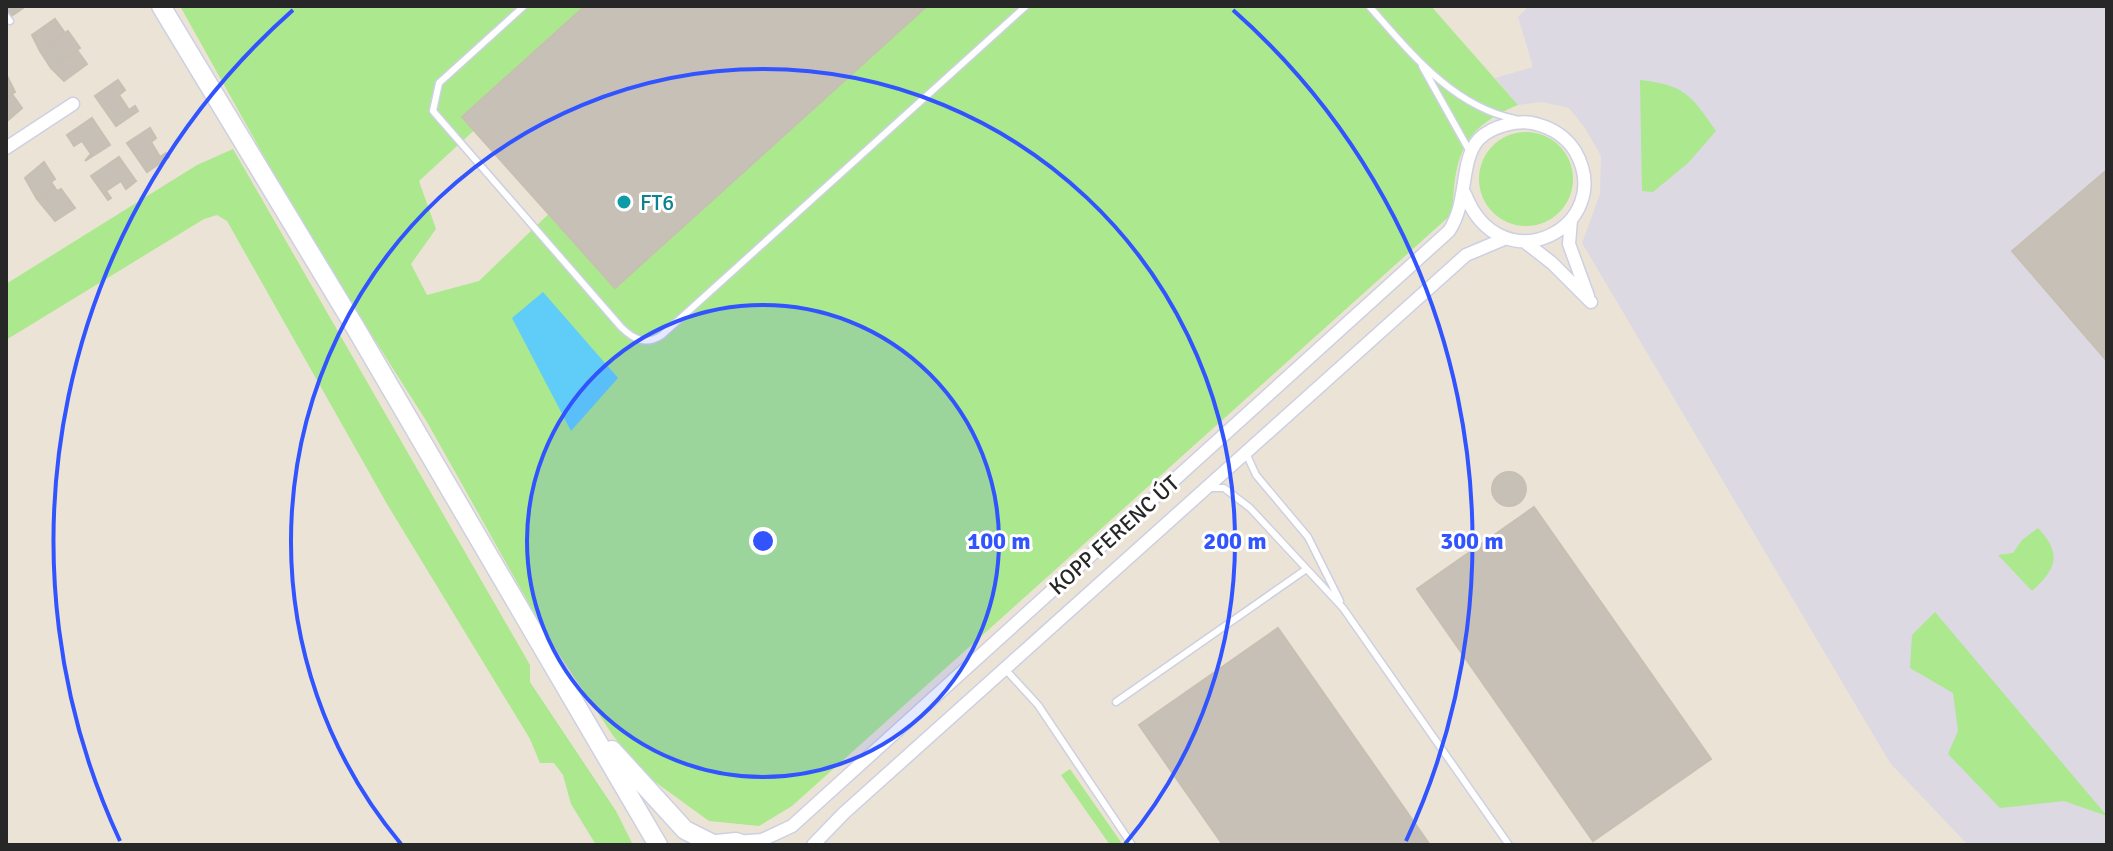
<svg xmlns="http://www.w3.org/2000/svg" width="2113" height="851" font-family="Signika,sans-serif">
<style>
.industrial{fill:#dcd9e3}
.green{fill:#abe88e}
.water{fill:#60cdf8}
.building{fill:#c7c0b7;stroke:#c7bfb1;stroke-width:2}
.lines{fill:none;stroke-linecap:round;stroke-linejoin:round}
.lane-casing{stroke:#cdd0e2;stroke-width:9}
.street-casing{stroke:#cdd0e2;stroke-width:15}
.secondary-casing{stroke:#cdd0e2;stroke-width:21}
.lane{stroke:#fff;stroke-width:6}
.street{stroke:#fff;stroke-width:12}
.secondary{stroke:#fff;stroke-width:18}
.ring{fill:none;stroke:#3154ff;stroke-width:4}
.culture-dot{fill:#0f9aa8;stroke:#fff;stroke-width:3}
.labels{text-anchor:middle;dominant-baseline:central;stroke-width:6;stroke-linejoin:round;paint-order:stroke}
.culture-label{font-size:22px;fill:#0d838f;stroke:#fff;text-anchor:start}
.street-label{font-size:22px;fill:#272727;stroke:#fff}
.centre{fill:#3154ff;stroke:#fff;stroke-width:4}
.ring-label{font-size:24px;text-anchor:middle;font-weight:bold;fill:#3154ff;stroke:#fff;stroke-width:6;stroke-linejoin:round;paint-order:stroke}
</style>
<rect width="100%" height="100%" fill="#ece3d7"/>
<path class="industrial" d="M 1529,6 L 2107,6 L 2107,845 L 1968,845 L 1890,763 L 1582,243 L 1600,194 L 1601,156 L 1585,128 L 1569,108 L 1542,102 L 1518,105 L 1495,78 L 1533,67 L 1518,17 Z"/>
<path class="green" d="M 180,6 L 609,6 L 419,181 L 436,229 L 411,264 L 427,295 L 479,281 L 765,6 L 1431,6 L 1518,105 C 1463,127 1454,156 1453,213 L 792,806 L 759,826 L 709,821 L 647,776 L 614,737 L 550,641 L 427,422 L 308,235 Z
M 1640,80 C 1685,85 1691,95 1716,131 L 1688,163 L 1653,192 L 1642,191 Z
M1479 179a47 47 0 1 1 94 0a47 47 0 1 1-94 0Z
M 233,149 L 530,665 L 530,682 L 616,811 L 633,845 L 596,845 L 571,804 L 563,775 L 554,763 L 540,763 L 530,739 L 387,504 L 227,221 L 217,215 L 204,219 L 6,340 L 6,284 L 197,165 Z
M 2038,528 C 2062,554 2057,568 2032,591 L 1998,555 L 2013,553 L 2022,540 Z
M 1935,612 L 2107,816 L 2064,801 L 2000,808 L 1948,754 L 1958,731 L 1953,693 L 1910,668 L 1912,635 Z
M 1070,769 L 1123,845 L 1110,845 L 1061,775 Z"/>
<path class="water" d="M 543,292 L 618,378 L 571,431 L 512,318 Z"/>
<path class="building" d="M 6,6 L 26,6 L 10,17 Z
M 585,6 L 927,6 L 615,288 L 462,117 Z
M 55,19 L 65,33 L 40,51 L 32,35 Z
M 68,31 L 80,48 L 51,68 L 40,51 Z
M 77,50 L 87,64 L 64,81 L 51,68 Z
M 6,74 L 15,92 L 6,98 Z
M 118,80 L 125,90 L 119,95 L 129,110 L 135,106 L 138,111 L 116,126 L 95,96 Z
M 12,94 L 22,108 L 6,122 L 6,98 Z
M 92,118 L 110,145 L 85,161 L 91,154 L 82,141 L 74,146 L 67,135 Z
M 150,128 L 156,138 L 151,142 L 160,157 L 166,153 L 169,157 L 147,172 L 127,143 Z
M 119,157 L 136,181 L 126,189 L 121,181 L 106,191 L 111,198 L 108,200 L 91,176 Z
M 44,162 L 55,179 L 51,182 L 55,188 L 37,199 L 25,178 Z
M 2107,170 L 2107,361 L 2012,251 Z
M 55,188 L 57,191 L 61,189 L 75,208 L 55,221 L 37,199 Z
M1492 489a17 17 0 1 1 34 0a17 17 0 1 1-34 0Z
M 1534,507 L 1711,759 L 1593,841 L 1417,589 Z
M 1278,628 L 1430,845 L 1223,845 L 1139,725 Z"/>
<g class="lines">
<g class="lane-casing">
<path id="lane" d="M 524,6 L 439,83 L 433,111 L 621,327 C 633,339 646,346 662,335 L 1026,6
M 1369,6 C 1410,52 1452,106 1515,119
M 6,16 L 10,21
M 1422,66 L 1469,150
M 1246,453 L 1256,475 L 1308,537 L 1340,601
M 1209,488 L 1224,488 L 1250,508 L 1343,608 L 1509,845
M 1005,669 L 1038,705 L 1132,845
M 1116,702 L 1305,570"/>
</g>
<g class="street-casing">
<path id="street" d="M 6,148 L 73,104
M 1571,220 L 1569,244 L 1588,296
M 1525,242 L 1552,263 L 1591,302
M 736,842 L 762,840 L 792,826 L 1449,231 C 1469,201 1459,161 1479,139 C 1492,126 1519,119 1536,124 C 1552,128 1566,137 1575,151 C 1618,226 1501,287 1465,194
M 813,845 L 844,813 L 1466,255 L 1504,239"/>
</g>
<g class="secondary-casing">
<path id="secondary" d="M 161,6 L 355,327 L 658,845
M 612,750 L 685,830 L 711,843
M 707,845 L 736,842 L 744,845"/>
</g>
<use href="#lane" class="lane"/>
<use href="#street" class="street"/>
<use href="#secondary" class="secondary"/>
</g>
<circle cx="763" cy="541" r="236" fill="#3154ff" fill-opacity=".12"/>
<g class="ring">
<circle cx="763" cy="541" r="236"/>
<path d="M401 844A472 472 0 1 1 1125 844"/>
<path d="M120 841A709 709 0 0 1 293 10M1233 10A709 709 0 0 1 1406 841"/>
</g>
<circle class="culture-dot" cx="624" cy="202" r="8"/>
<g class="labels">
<g class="culture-label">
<text x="640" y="202">FT6</text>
</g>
<g class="street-label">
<text transform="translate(1114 535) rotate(-42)">KOPP FERENC ÚT</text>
</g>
</g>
<circle cx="763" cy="541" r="12" class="centre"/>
<g class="ring-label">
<text x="999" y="549">100 m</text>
<text x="1235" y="549">200 m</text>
<text x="1472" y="549">300 m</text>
</g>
<rect width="2113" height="851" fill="none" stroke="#272727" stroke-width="16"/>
</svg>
